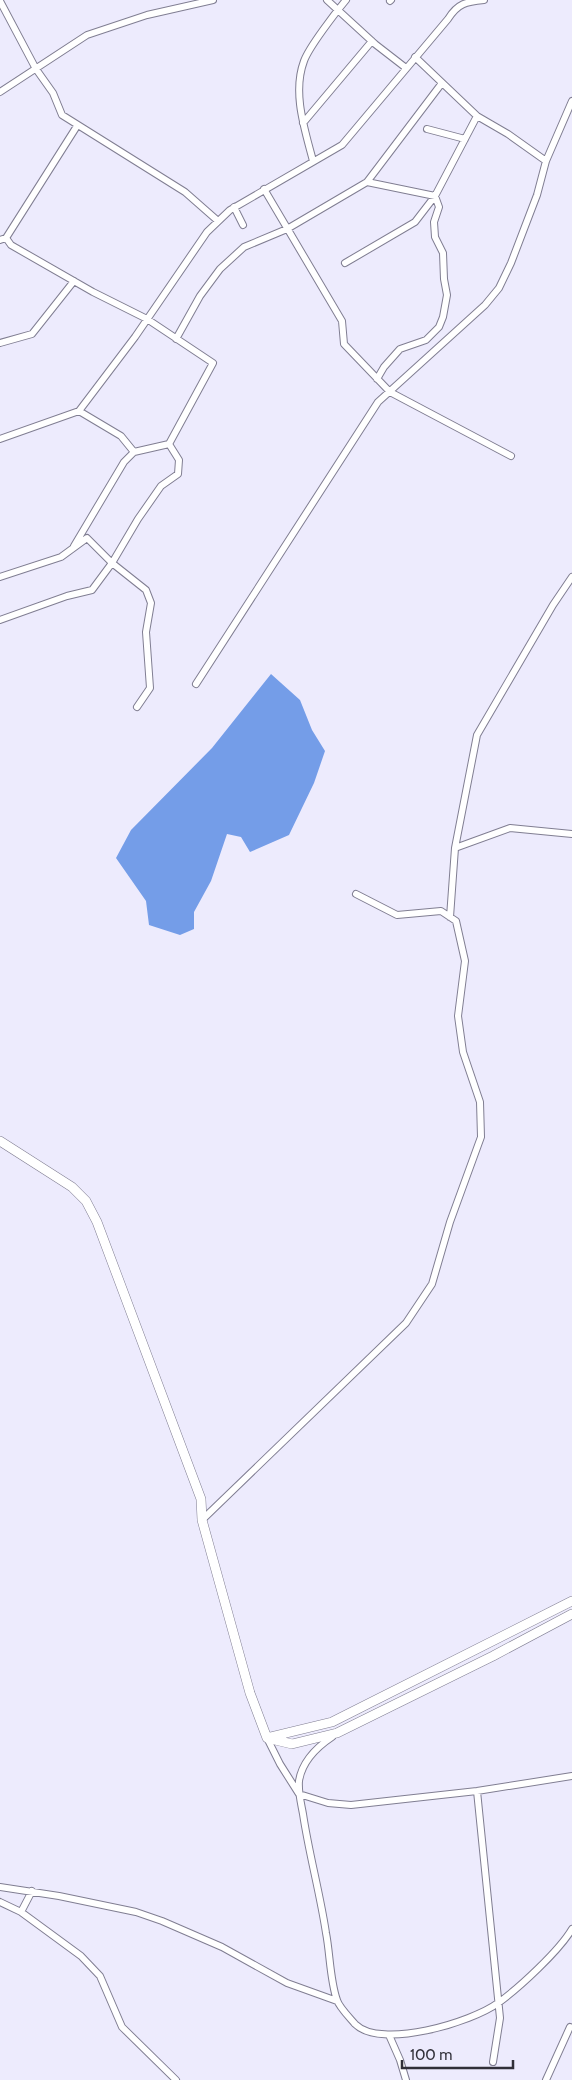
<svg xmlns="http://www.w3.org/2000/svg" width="572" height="2080" font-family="Cabin,sans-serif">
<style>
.water{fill:#749de8}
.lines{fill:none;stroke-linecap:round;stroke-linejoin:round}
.minor-casing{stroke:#807e92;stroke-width:8}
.secondary-casing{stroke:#807e92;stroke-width:10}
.minor{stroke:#fff;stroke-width:6}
.secondary{stroke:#fff;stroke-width:9}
</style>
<rect width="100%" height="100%" fill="#edebfd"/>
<path class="water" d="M 271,674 L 300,700 L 312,730 L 325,751 L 314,783 L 289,835 L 250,852 L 241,837 L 227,834 L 211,881 L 194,912 L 194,929 L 180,935 L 149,925 L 146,901 L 116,858 L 131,830 L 212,748 Z"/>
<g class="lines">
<g class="minor-casing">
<path id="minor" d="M 327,0 L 375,44 L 406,68
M 0,1 L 36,69 L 53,93 L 62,115 L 185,192 L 218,221
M 390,1 L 391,0
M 415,57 L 477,116 L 508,134 L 546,161
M 0,92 L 87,35 L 147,15 L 213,0
M 303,123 L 372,41
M 427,129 L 465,139
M 313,161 C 305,130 292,93 304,61 C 309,47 336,12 346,0
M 367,182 L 435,196 L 439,207 L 434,222 L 435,237 L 443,253 L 444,279 L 447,295 L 443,317 L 439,327 L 426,340 L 400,349 L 384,367 L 377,379
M 264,189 L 342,321 L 344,344 L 390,392 L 511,456
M 234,207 L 243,225
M 6,238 L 11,245 L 93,292 L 147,319 L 213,363 L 169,444 L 134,452
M 0,240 L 6,238 L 77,126
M 345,263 L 415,222 L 435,196 L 477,116
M 176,339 L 200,296 L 220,269 L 244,247 L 287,229 L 367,182 L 442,83
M 0,343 L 32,334 L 74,281
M 0,439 L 79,411 L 135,337 L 207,232 L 230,210 L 342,145 L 448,19 C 458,3 466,2 484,0
M 74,546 L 124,462 L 134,452 L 121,436 L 79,411
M 0,577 L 61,557 L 87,538 L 112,563 L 92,590 L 67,596 L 0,620
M 196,684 L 378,402 L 485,305 L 499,288 L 511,263 L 537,195 L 546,161 L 572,101
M 137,707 L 150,688 L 146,632 L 151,603 L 146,590 L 112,563 L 138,519 L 161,486 L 178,474 L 179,460 L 169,444
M 455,848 L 477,735 L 553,605 L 572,577
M 450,917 L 455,848 L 510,828 L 572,834
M 202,1520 L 406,1323 L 432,1284 L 450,1222 L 481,1137 L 480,1102 L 463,1052 L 458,1016 L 465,961 L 456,921 L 441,911 L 397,915 L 356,894
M 332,1737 C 317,1747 302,1762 299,1781 C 298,1792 301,1803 303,1814 C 309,1854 320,1893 326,1933 C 330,1953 330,1981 337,2000 C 339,2007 350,2018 355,2024 C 381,2050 472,2022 498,2003 C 519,1988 559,1951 572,1929
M 267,1738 L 280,1764 L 299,1794 L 328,1803 L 351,1805 L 477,1791 L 572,1776
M 477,1791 L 500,2018 L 493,2062
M 0,1887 L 59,1896 L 136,1912 L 162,1921 L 222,1947 L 287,1983 L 337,2001
M 0,1902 L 21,1912 L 81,1956 L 100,1976 L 122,2027 L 176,2080
M 21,1912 L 32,1891
M 389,2035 L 400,2060 L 406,2080
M 546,2080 L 570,2027"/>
</g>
<g class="secondary-casing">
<path id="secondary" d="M 0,1141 L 72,1187 L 86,1201 L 97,1222 L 201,1499 L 202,1520 L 250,1693 L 267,1738
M 270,1737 L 332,1722 L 572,1601
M 267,1738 L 292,1744 L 337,1733 L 493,1656 L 572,1614"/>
</g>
<use href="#minor" class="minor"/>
<use href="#secondary" class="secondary"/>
</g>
<path d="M402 2060v8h111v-8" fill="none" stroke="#302f38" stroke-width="2.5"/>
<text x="410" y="2060" font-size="15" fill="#302f38" stroke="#edebfd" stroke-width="4" paint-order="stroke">100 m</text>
</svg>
